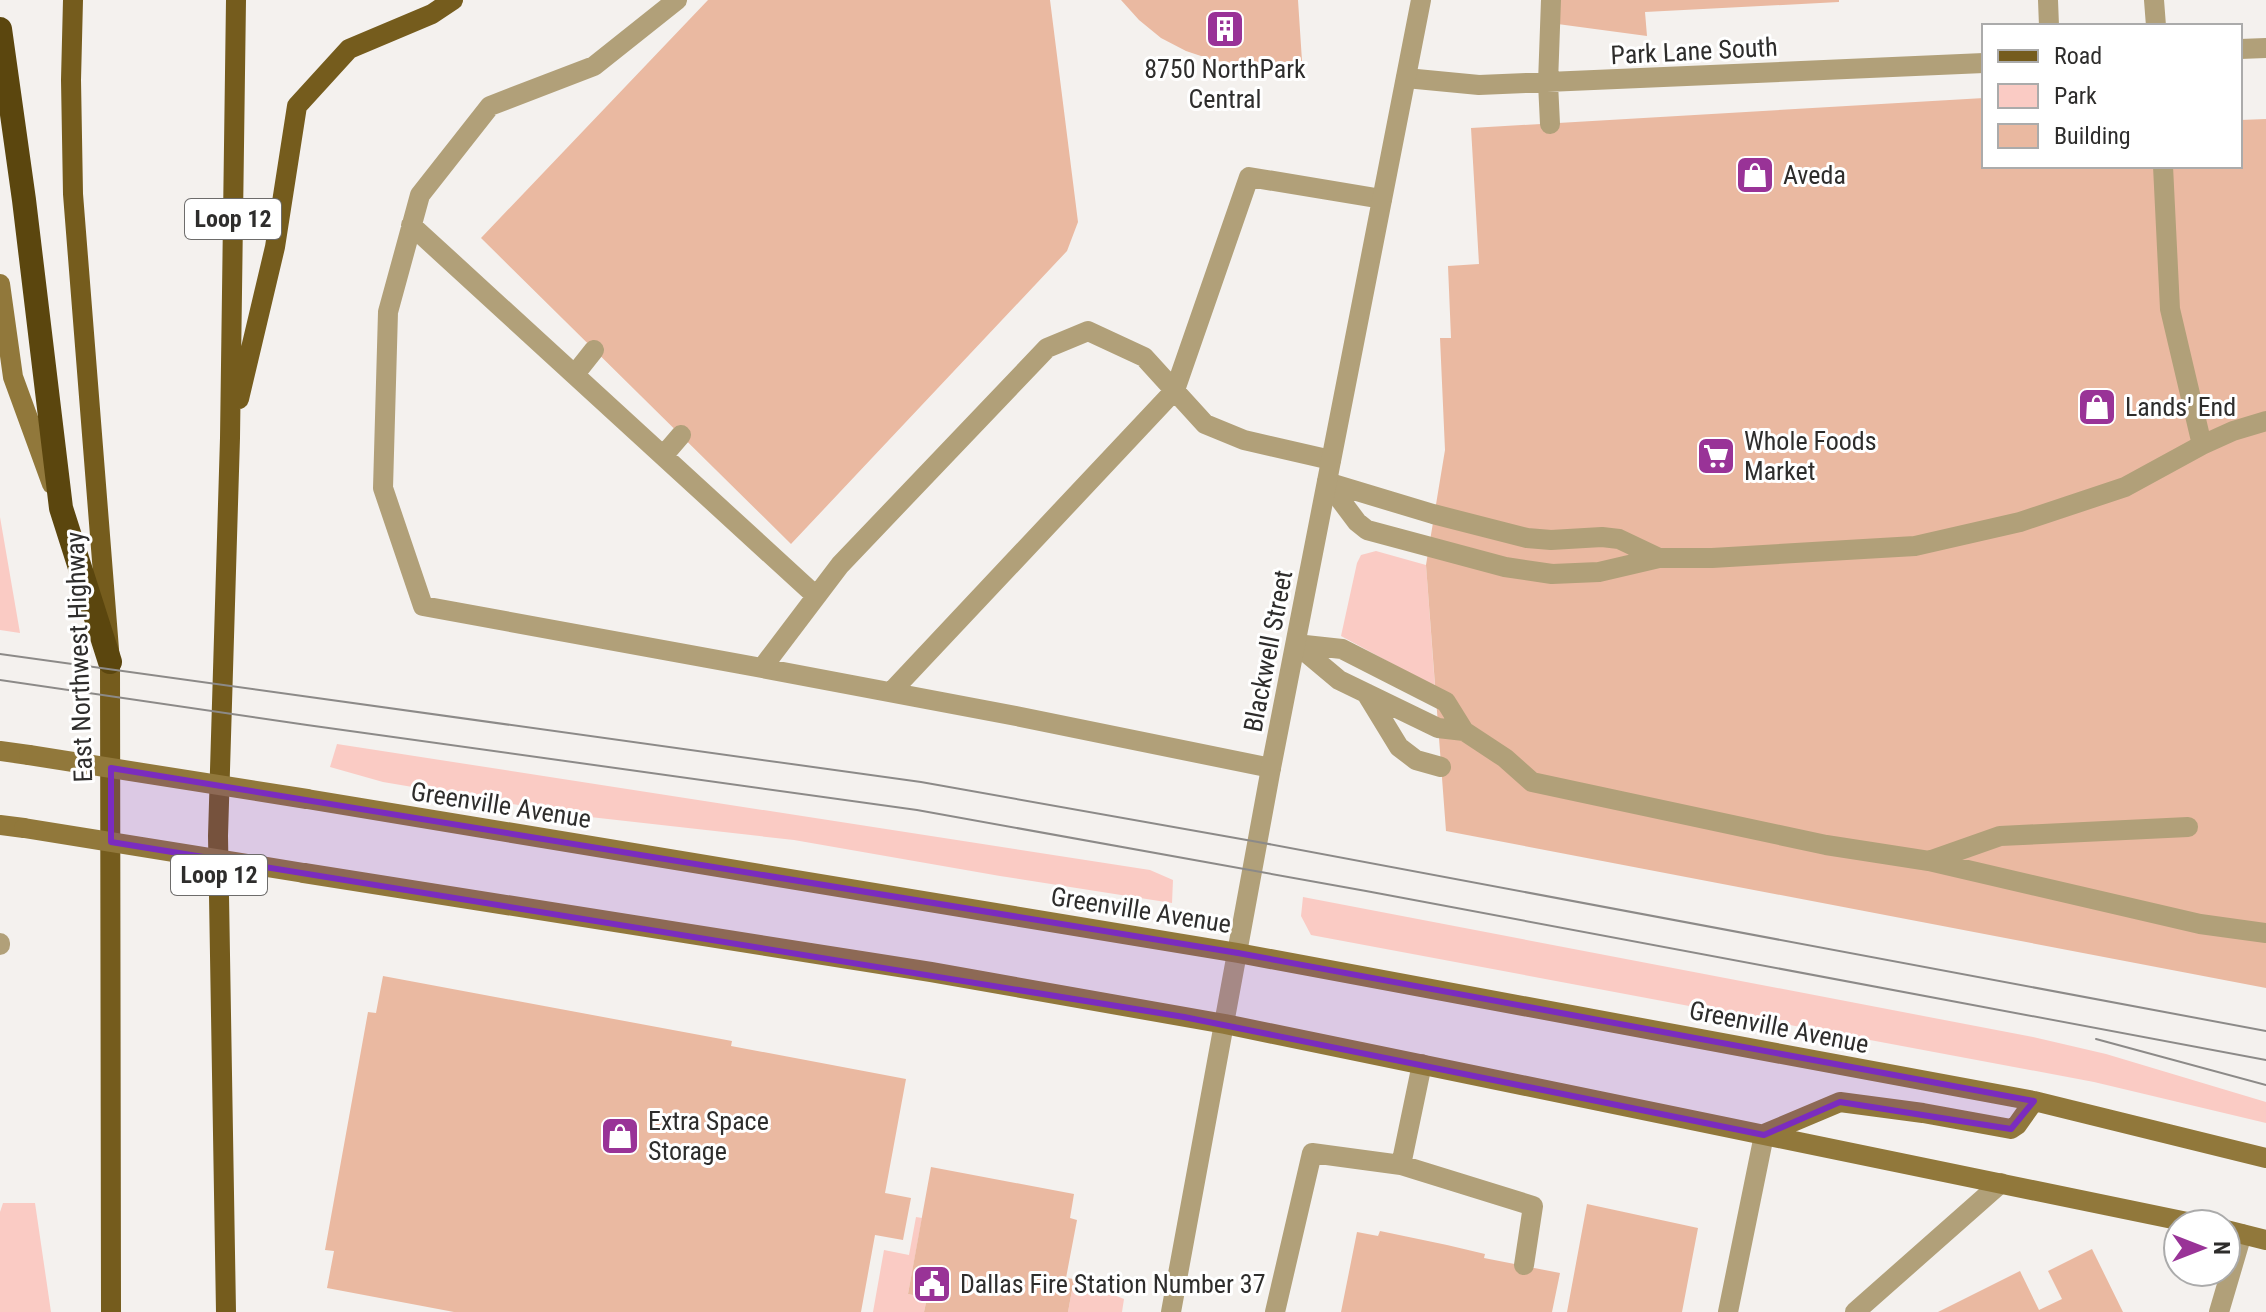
<svg xmlns="http://www.w3.org/2000/svg" width="2266" height="1312" font-family="'Roboto Condensed',sans-serif">
<style>
.green{fill:#facbc4}
.building{fill:#eab9a1}
.lines{fill:none;stroke-linecap:round;stroke-linejoin:round}
.service{stroke:#b1a079;stroke-width:20}
.minor{stroke:#b1a079;stroke-width:20}
.secondary{stroke:#91783b;stroke-width:20}
.primary{stroke:#755c1d;stroke-width:20}
.motorway{stroke:#5b460e;stroke-width:24}
.tram{stroke:#8c8a88;stroke-width:2}
.secondary-bridge{stroke:#91783b;stroke-width:20}
.marked{fill:#7b2cbf;fill-opacity:0.2;stroke:#7b2cbf;stroke-width:6;stroke-linejoin:round}
.labels{text-anchor:middle;dominant-baseline:central;stroke-width:6;stroke-linejoin:round;paint-order:stroke}
.shield{fill:#fff;stroke:#6d6c6b;stroke-width:2}
.shield-label{font-size:24px;font-weight:bold;fill:#2e2d2c}
.street-label{font-size:26px;fill:#2e2d2c;stroke:#fff}
.poi-label{font-size:26px;fill:#2e2d2c;stroke:#fff;text-anchor:start}
</style>
<rect width="100%" height="100%" fill="#f4f1ee"/>
<path class="green" d="M 0,517 L 20,633 L 0,630 Z
M 1376,551 L 1426,565 L 1435,687 L 1341,636 L 1357,563 L 1361,555 Z
M 337,744 L 1150,870 L 1173,880 L 1172,903 L 1000,876 L 794,840 L 590,817 L 383,782 L 330,767 Z
M 1303,897 L 2033,1037 L 2106,1054 L 2266,1102 L 2266,1123 L 2094,1082 L 1311,935 L 1301,916 Z
M 3,1203 L 35,1203 L 51,1312 L 0,1312 L 0,1212 Z
M 916,1217 L 922,1218 L 908,1294 L 927,1298 L 924,1312 L 873,1312 L 884,1250 L 909,1255 Z
M 1074,1279 L 1124,1299 L 1122,1312 L 1068,1312 Z"/>
<path class="building" d="M 708,0 L 1050,0 L 1078,222 L 1067,251 L 791,544 L 481,238 Z
M 1121,0 L 1298,0 L 1302,61 L 1241,65 L 1213,60 L 1186,51 L 1161,38 L 1139,20 Z
M 1551,0 L 1839,0 L 1839,2 L 1645,12 L 1647,36 L 1550,23 Z
M 1984,98 L 1984,166 L 2240,166 L 2240,120 L 2266,119 L 2266,988 L 1446,831 L 1426,565 L 1445,450 L 1440,338 L 1451,338 L 1448,266 L 1479,264 L 1471,128 Z
M 383,976 L 732,1041 L 731,1046 L 906,1079 L 885,1193 L 911,1198 L 903,1240 L 875,1235 L 861,1312 L 454,1312 L 327,1288 L 334,1251 L 325,1250 L 368,1012 L 376,1013 Z
M 931,1167 L 1074,1194 L 1070,1218 L 1077,1220 L 1066,1278 L 1074,1279 L 1068,1312 L 924,1312 L 927,1298 L 908,1294 Z
M 1587,1204 L 1698,1228 L 1682,1312 L 1567,1312 Z
M 1380,1231 L 1447,1245 L 1485,1254 L 1484,1258 L 1560,1273 L 1552,1312 L 1341,1312 L 1357,1232 L 1378,1236 Z
M 2092,1249 L 2123,1312 L 1938,1312 L 2020,1271 L 2039,1310 L 2062,1299 L 2048,1271 Z"/>
<g class="lines">
<path class="service" d="M 677,0 L 594,66 L 490,106 L 420,195 L 388,312 L 383,488 L 423,606 L 762,668 L 840,565 L 1047,348 L 1088,331 L 1144,357 L 1205,424 L 1244,440 L 1331,460
M 2048,0 L 2049,26
M 2154,0 L 2156,26
M 2240,49 L 2266,48
M 1406,78 L 1479,85 L 1984,63
M 1550,124 L 1548,83 L 1551,0
M 2163,166 L 2170,309 L 2202,445
M 411,225 L 816,596
M 575,374 L 594,350
M 663,456 L 681,435
M 1327,482 L 1357,522 L 1367,530 L 1505,567 L 1552,574 L 1599,572 L 1659,558 L 1712,558 L 1915,546 L 2020,522 L 2125,487 L 2202,445 L 2233,431 L 2266,421
M 1327,482 L 1433,514 L 1527,538 L 1551,540 L 1602,537 L 1619,539 L 1659,558
M 1296,644 L 1342,649 L 1446,702 L 1464,731 L 1505,758 L 1532,782 L 1826,845 L 1929,861 L 2200,924 L 2266,933
M 1296,644 L 1339,680 L 1438,728 L 1464,731
M 762,668 L 1016,716 L 1271,768
M 891,692 L 1175,390 L 1249,177 L 1382,199
M 1366,693 L 1399,747 L 1416,760 L 1441,767
M 1929,861 L 2000,836 L 2188,827
M 0,943 L 0,945
M 1401,1165 L 1533,1206 L 1524,1265
M 1275,1312 L 1312,1153 L 1401,1165 L 1422,1064
M 1728,1312 L 1764,1135
M 1855,1312 L 2001,1183
M 2219,1312 L 2242,1234"/>
<path class="minor" d="M 1171,1312 L 1271,768 L 1421,0"/>
<path class="secondary" d="M 0,284 L 13,377 L 52,484
M 0,751 L 29,755
M 307,799 L 1238,953 L 2034,1101 L 2266,1158
M 0,825 L 24,828
M 304,873 L 931,972 L 1225,1024 L 2197,1224
M 1764,1134 L 1840,1102 L 1923,1113 L 2011,1129 L 2017,1125 L 2034,1101
M 2226,1230 L 2266,1240"/>
<path class="primary" d="M 73,0 L 71,80 L 73,194 L 110,662 L 111,1312
M 239,399 L 275,247 L 297,106 L 349,49 L 432,14 L 453,0
M 226,1312 L 218,836 L 230,438 L 236,0"/>
<path class="motorway" d="M 0,29 L 24,200 L 61,508 L 110,662"/>
<path class="tram" d="M 0,654 L 921,782 L 1258,842 L 2266,1031
M 0,680 L 307,725 L 917,810 L 1366,891 L 2266,1060
M 2096,1039 L 2266,1085"/>
<path class="secondary-bridge" d="M 29,755 L 307,799
M 24,828 L 304,873"/>
</g>
<path class="marked" d="M 111,768 L 1238,953 L 2034,1101 L 2011,1129 L 1840,1102 L 1764,1135 L 1184,1017 L 111,842 Z"/>
<defs>
<g id="building-square" transform="scale(2)"><rect x="-9" y="-9" width="18" height="18" rx="4" fill="#993397" stroke="#fff"/><path d="M-4-6H4V6H1V3H-1V6H-4ZM-2.5-4.3h1.7v1.8h-1.7ZM.8-4.3h1.7v1.8H.8ZM-2.5-1h1.7V.8h-1.7ZM.8-1h1.7V.8H.8Z" fill="#fff"/></g>
<g id="shop-square" transform="scale(2)"><rect x="-9" y="-9" width="18" height="18" rx="4" fill="#993397" stroke="#fff"/><path d="M-5-2.5h2.3a2.7 3.5 0 0 1 5.4 0H5L5.5 6h-11ZM-1.5-2.5h3a1.5 2.3 0 0 0-3 0Z" fill="#fff"/></g>
<g id="supermarket-square" transform="scale(2)"><rect x="-9" y="-9" width="18" height="18" rx="4" fill="#993397" stroke="#fff"/><path d="M-6-5.5h2.5l.6 2H6L4.5 2H-2.5L-4.4-4H-6ZM-1.5 3.2a1.3 1.3 0 1 0 .1 0ZM3 3.2a1.3 1.3 0 1 0 .1 0Z" fill="#fff"/></g>
<g id="civic-square" transform="scale(2)"><rect x="-9" y="-9" width="18" height="18" rx="4" fill="#993397" stroke="#fff"/><path d="M-.6-6.5H3V-4.5H.6V-3L4-1V1h2V6H-6V1h2V-1L-.6-3ZM-1.2 2.5V6h2.4V2.5Z" fill="#fff"/></g>
</defs>
<g fill-rule="evenodd">
<use href="#building-square" x="1225" y="29"/>
<use href="#shop-square" x="1755" y="175"/>
<use href="#shop-square" x="2097" y="407"/>
<use href="#supermarket-square" x="1716" y="456"/>
<use href="#shop-square" x="620" y="1136"/>
<use href="#civic-square" x="932" y="1284"/>
</g>
<g class="labels">
<g class="shield">
<rect x="185" y="199" width="96" height="40" rx="6"/>
<rect x="171" y="855" width="96" height="40" rx="6"/>
</g>
<g class="shield-label">
<text x="233" y="219">Loop 12</text>
<text x="219" y="875">Loop 12</text>
</g>
<g class="street-label">
<text transform="translate(1694 51) rotate(-3)">Park Lane South</text>
<text transform="translate(1268 651) rotate(-79)">Blackwell Street</text>
<text transform="translate(79 657) rotate(-92)">East Northwest Highway</text>
<text transform="translate(501 805) rotate(9)">Greenville Avenue</text>
<text transform="translate(1141 910) rotate(9)">Greenville Avenue</text>
<text transform="translate(1779 1027) rotate(11)">Greenville Avenue</text>
</g>
<g class="poi-label">
<text x="1225" y="69" text-anchor="middle">8750 NorthPark<tspan x="1225" dy="30">Central</tspan></text>
<text x="1783" y="175">Aveda</text>
<text x="2125" y="407">Lands' End</text>
<text x="1744" y="441">Whole Foods<tspan x="1744" dy="30">Market</tspan></text>
<text x="648" y="1121">Extra Space<tspan x="648" dy="30">Storage</tspan></text>
<text x="960" y="1284">Dallas Fire Station Number 37</text>
</g>
</g>
<rect x="1982" y="24" width="260" height="144" fill="#ffffff" stroke="#ababab" stroke-width="2"/>
<rect x="1998" y="50" width="40" height="12" fill="#755c1d" stroke="#ababab" stroke-width="2"/>
<text x="2054" y="64" font-size="24" fill="#2e2d2c">Road</text>
<rect x="1998" y="84" width="40" height="24" fill="#facbc4" stroke="#ababab" stroke-width="2"/>
<text x="2054" y="104" font-size="24" fill="#2e2d2c">Park</text>
<rect x="1998" y="124" width="40" height="24" fill="#eab9a1" stroke="#ababab" stroke-width="2"/>
<text x="2054" y="144" font-size="24" fill="#2e2d2c">Building</text>
<g transform="translate(2202 1248) rotate(90)"><circle r="38" fill="#ffffff" stroke="#ababab" stroke-width="2"/>
<path d="M0-6L14 30L0 20L-14 30Z" fill="#993397"/>
<text y="-12" font-size="22" font-weight="bold" text-anchor="middle" fill="#2e2d2c">N</text>
</g>
</svg>
